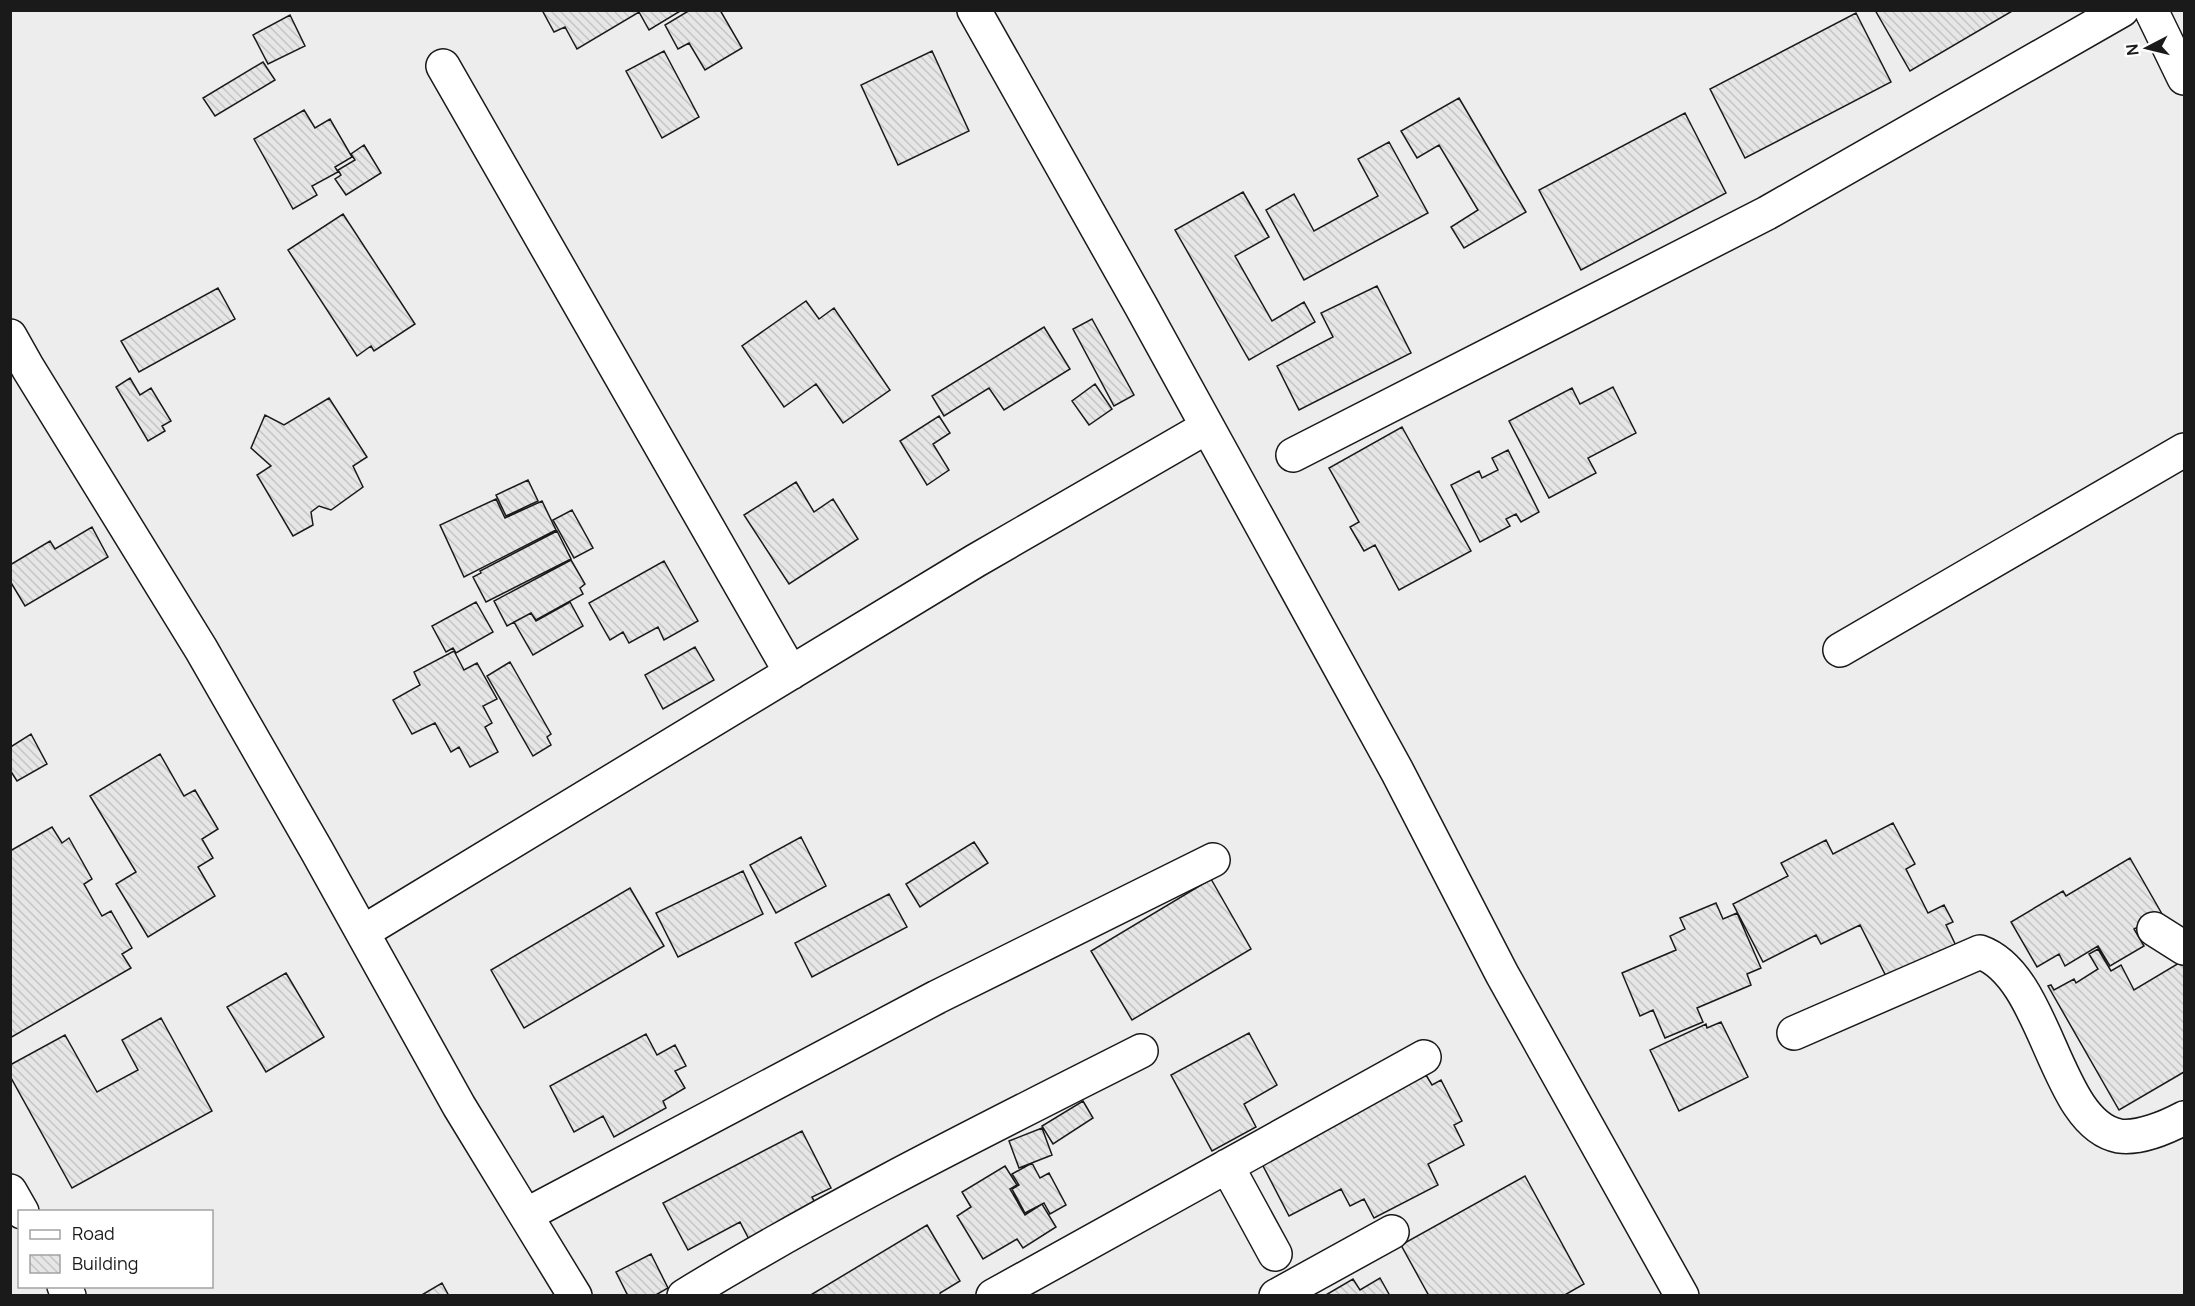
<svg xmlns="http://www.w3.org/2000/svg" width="2195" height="1306" font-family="Manrope,sans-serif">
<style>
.built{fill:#ededed;stroke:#6a6a6a;stroke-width:1.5;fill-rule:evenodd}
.building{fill:url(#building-back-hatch);stroke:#1a1a1a;stroke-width:1.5}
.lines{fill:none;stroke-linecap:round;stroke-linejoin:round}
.minor-casing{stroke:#1a1a1a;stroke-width:36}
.minor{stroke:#fff;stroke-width:33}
</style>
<defs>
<pattern id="building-back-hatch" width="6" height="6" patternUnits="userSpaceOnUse" patternTransform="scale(1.5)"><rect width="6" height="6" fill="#e6e6e6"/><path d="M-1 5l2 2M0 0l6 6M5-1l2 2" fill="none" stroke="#c5c5c5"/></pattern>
</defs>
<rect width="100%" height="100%" fill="#fff"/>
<path class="built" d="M 10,11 L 2184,11 L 2184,1295 L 11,1295 ZM 20,1212 L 212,1212 L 212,1286 L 20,1286 Z"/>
<path class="building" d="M 542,10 L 682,10 L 649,30 L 639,12 L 577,49 L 565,27 L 554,32 Z
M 690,10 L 720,10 L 742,48 L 705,70 L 689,43 L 678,49 L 665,25 Z
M 1875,10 L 2014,10 L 1910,71 Z
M 1856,13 L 1891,82 L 1745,158 L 1710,89 Z
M 290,15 L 305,46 L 268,64 L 253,35 Z
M 664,51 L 699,117 L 662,138 L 626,71 Z
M 932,51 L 969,131 L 898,165 L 861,85 Z
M 263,62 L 275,80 L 215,116 L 203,98 Z
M 1459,98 L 1526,212 L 1464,248 L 1451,227 L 1478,210 L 1439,145 L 1417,158 L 1401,131 Z
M 304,110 L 315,128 L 330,119 L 352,157 L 335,167 L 338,172 L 312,186 L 317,195 L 293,209 L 254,139 Z
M 1685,113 L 1726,193 L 1581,270 L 1539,190 Z
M 1389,142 L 1428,213 L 1304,280 L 1266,210 L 1294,194 L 1314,231 L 1378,196 L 1358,159 Z
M 364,145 L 381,173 L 346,195 L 335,179 L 341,175 L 338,170 L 355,160 L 351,154 Z
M 1243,192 L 1269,237 L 1235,256 L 1272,321 L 1304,302 L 1315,322 L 1249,360 L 1175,230 Z
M 343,214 L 415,324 L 374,351 L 371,346 L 357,356 L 288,250 Z
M 1377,286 L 1411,353 L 1299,410 L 1277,366 L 1333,337 L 1321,313 Z
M 218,288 L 235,319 L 139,372 L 121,341 Z
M 806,301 L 819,319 L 834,308 L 890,390 L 843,423 L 816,384 L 784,407 L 742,346 Z
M 1092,319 L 1134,395 L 1114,406 L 1073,329 Z
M 1044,327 L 1070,369 L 1004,410 L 989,388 L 944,416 L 932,396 Z
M 130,378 L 140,395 L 151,388 L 171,421 L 162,426 L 165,431 L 148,441 L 116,387 Z
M 1095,384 L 1112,409 L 1089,425 L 1072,401 Z
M 1613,387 L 1636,433 L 1588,458 L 1596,473 L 1549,498 L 1509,421 L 1572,388 L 1580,404 Z
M 329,398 L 367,457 L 353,466 L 363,487 L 331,510 L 319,506 L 311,512 L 313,525 L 293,536 L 257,475 L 271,466 L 251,448 L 265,415 L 284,425 Z
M 939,416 L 950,433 L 933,444 L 949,470 L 927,485 L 900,441 Z
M 1402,427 L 1471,551 L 1399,590 L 1375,545 L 1364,551 L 1350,527 L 1359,522 L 1329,468 Z
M 1508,450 L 1539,512 L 1521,522 L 1516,514 L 1506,519 L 1510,526 L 1480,542 L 1451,485 L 1479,471 L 1482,478 L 1498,470 L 1492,458 Z
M 528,480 L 538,501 L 506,516 L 496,495 Z
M 796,482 L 814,512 L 833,499 L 858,539 L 789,584 L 744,515 Z
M 496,499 L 505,518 L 542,501 L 556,530 L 464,577 L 440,525 Z
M 572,510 L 593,548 L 574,558 L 553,520 Z
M 92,527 L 108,557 L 25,606 L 10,581 L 10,565 L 50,541 L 55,549 Z
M 557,531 L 571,559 L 486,602 L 473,577 L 481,573 L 480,571 Z
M 571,560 L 585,584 L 580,588 L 583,594 L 536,620 L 531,613 L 507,626 L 494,601 Z
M 664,561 L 698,621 L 664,640 L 658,627 L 629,643 L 623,632 L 610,640 L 589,603 Z
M 476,602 L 493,632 L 456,653 L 453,648 L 446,652 L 432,626 Z
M 570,602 L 583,626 L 533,655 L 514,622 L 531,613 L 536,621 Z
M 695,647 L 714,680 L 663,709 L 645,675 Z
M 454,651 L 464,670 L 477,663 L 497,699 L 483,706 L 492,723 L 485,727 L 498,752 L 470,767 L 459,747 L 451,752 L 435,723 L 412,734 L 393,700 L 420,685 L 414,672 Z
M 510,662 L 551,734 L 547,737 L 551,745 L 533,756 L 487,676 Z
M 31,734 L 47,764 L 17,781 L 10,770 L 10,749 L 12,746 Z
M 160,754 L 184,796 L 195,790 L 218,829 L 202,839 L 213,858 L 198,867 L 215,896 L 148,937 L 116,884 L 136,872 L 90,796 Z
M 1893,823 L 1915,864 L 1906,869 L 1928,913 L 1944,905 L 1953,922 L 1946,925 L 1958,950 L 1890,984 L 1860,925 L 1821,944 L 1816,935 L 1763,962 L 1733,904 L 1788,876 L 1781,863 L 1826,840 L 1833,854 Z
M 52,827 L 62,843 L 69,838 L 92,879 L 84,884 L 102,916 L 111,911 L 132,948 L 122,954 L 131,968 L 10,1038 L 10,851 Z
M 801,837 L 826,886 L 776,913 L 750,865 Z
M 974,842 L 988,863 L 920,907 L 906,884 Z
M 2130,858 L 2162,914 L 2134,929 L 2144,946 L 2110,966 L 2098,946 L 2065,966 L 2059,954 L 2037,967 L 2011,922 L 2063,891 L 2066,896 Z
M 743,871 L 763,914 L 678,957 L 656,913 Z
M 1211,879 L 1251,949 L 1132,1020 L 1091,951 Z
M 630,888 L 664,946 L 524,1028 L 491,970 Z
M 889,894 L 907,927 L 812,977 L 795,943 Z
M 1716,903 L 1723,919 L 1737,913 L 1761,968 L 1747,974 L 1751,985 L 1697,1008 L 1703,1022 L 1665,1038 L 1653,1010 L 1640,1016 L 1622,973 L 1676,950 L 1670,936 L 1685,929 L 1680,918 Z
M 2098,949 L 2111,971 L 2121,965 L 2134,990 L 2184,960 L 2184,1072 L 2119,1110 L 2048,986 L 2051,985 L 2054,990 L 2074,979 L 2076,983 L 2098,969 L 2089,954 Z
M 286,973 L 324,1037 L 266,1072 L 227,1007 Z
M 161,1018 L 212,1111 L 72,1188 L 10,1076 L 10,1065 L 65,1035 L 97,1092 L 138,1070 L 122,1040 Z
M 1721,1022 L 1748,1077 L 1679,1111 L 1650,1050 L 1706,1024 L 1707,1028 Z
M 1249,1033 L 1277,1085 L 1244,1104 L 1256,1127 L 1212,1151 L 1171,1075 Z
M 646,1034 L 657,1055 L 675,1045 L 686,1066 L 675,1071 L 685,1088 L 663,1101 L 666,1108 L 614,1137 L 603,1116 L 574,1132 L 550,1086 Z
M 1426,1075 L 1432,1085 L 1441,1080 L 1462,1121 L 1454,1125 L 1464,1145 L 1428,1164 L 1438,1185 L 1374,1218 L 1364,1199 L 1350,1206 L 1341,1189 L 1289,1216 L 1261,1162 Z
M 1083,1101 L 1093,1118 L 1053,1144 L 1042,1126 Z
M 1042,1128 L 1052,1155 L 1019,1168 L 1009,1141 Z
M 802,1131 L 831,1188 L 812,1197 L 819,1210 L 752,1245 L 740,1222 L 688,1250 L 663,1203 Z
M 1032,1163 L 1040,1178 L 1049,1173 L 1066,1205 L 1050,1214 L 1044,1203 L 1025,1213 L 1012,1189 L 1019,1185 L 1012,1174 Z
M 1005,1166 L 1017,1185 L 1010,1189 L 1025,1215 L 1042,1204 L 1056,1227 L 1023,1248 L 1017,1239 L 983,1259 L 957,1216 L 971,1207 L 962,1192 Z
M 1525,1176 L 1584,1284 L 1563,1296 L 1429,1296 L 1401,1245 Z
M 927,1225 L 960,1281 L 940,1293 L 941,1296 L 809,1296 Z
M 651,1254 L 668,1288 L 654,1296 L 628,1296 L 616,1272 Z
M 1380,1278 L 1390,1296 L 1324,1296 L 1353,1279 L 1360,1290 Z
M 442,1283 L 449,1296 L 420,1296 Z"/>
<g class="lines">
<g class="minor-casing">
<path id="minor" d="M 974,10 L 1141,306 L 1397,771 L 1502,974 L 1682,1296
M 2151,10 L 2184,78
M 443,66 L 791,673
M 10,336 L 28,368 L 201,649 L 317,851 L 459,1106 L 575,1296
M 1293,455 L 1767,213 L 2122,10
M 1840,650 L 2184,450
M 2154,929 L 2184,948
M 363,932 L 975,561 L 1207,427
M 1794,1033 L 1980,952 C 2048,976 2054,1124 2119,1136 C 2139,1139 2167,1127 2184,1118
M 1227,1166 L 1275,1254
M 10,1191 L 22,1212
M 526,1215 L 937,997 L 1213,860
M 64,1286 L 69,1296
M 684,1296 C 831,1206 987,1129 1141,1051
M 993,1296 L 1424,1057
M 1276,1296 L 1392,1232"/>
</g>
<use href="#minor" class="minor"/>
</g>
<rect width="2195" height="1306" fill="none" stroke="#1a1a1a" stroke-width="24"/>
<rect x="18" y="1210" width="195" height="78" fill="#ffffff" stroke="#a3a3a3" stroke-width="1.5"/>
<rect x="30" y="1230" width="30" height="9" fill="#ffffff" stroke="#a3a3a3" stroke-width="1.5"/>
<text x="72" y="1240" font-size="18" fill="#1a1a1a">Road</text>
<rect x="30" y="1255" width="30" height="18" fill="url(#building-back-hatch)" stroke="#a3a3a3" stroke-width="1.5"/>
<text x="72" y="1270" font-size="18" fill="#1a1a1a">Building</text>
<g transform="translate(2147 48) rotate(263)" stroke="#ffffff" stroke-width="4.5" paint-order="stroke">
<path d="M0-4.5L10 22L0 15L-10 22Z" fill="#1a1a1a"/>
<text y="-9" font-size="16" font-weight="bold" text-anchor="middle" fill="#1a1a1a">N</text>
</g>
</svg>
